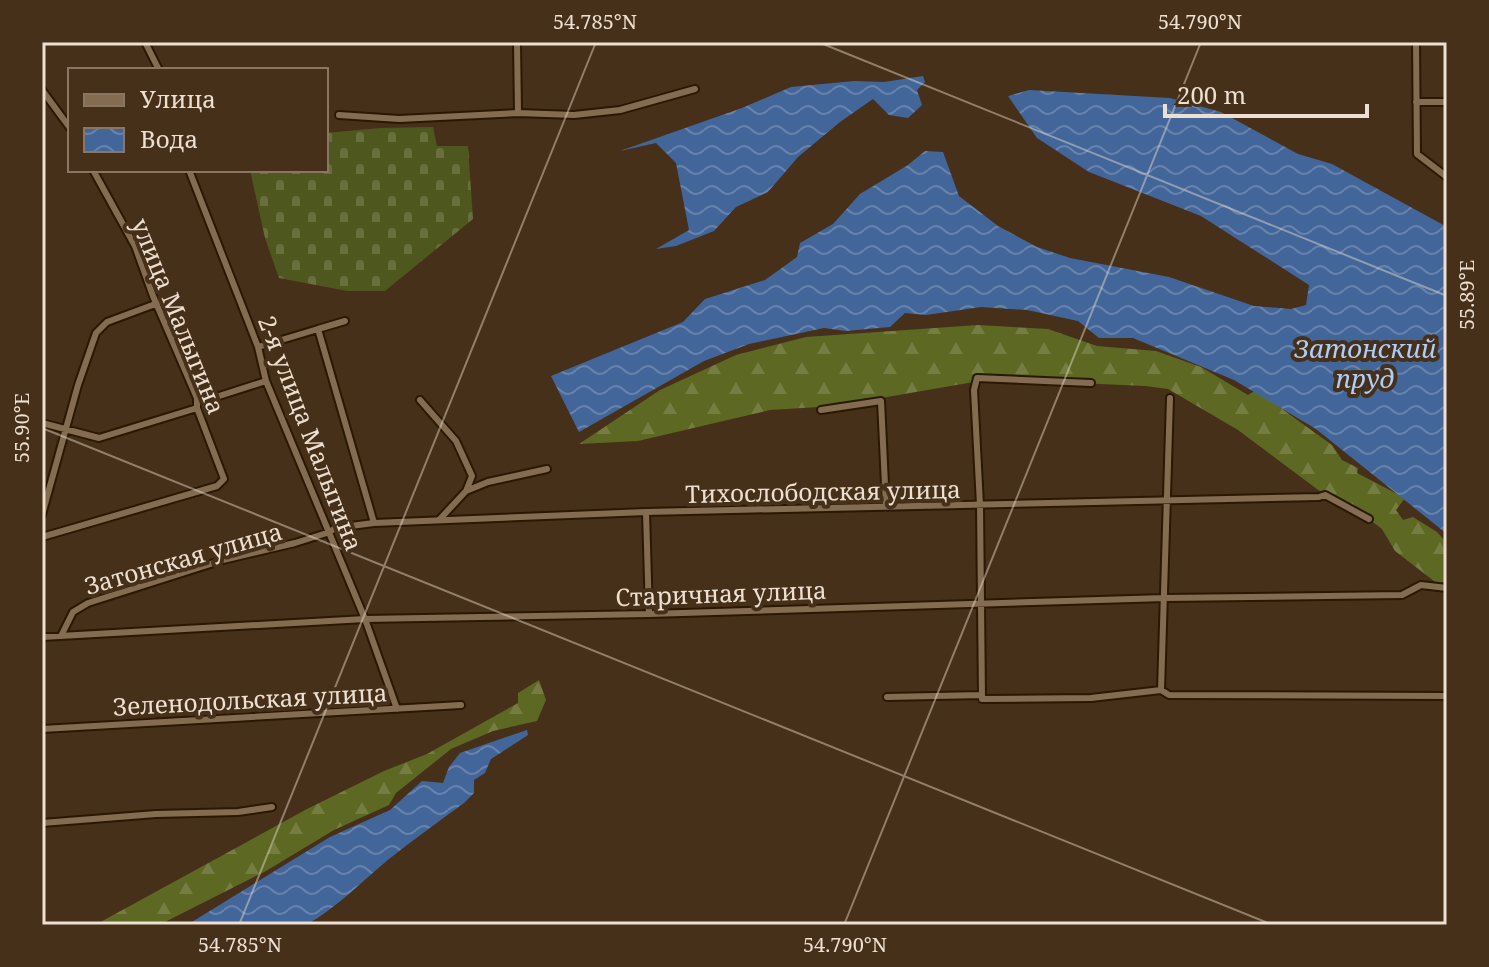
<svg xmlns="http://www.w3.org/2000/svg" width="1489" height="967" font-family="'Noto Serif',serif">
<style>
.forest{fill:url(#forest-firs)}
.cemetery{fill:url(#cemetery-stones)}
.water{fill:url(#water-waves)}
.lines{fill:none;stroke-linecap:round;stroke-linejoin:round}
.street-casing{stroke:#2b1802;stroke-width:10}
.street{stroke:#846c53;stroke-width:6}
.ticks{fill:none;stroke:#eddfd1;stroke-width:2;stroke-opacity:0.45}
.labels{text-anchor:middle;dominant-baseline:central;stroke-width:8;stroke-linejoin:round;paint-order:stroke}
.street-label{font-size:24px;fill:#eddfd1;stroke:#463019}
.water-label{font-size:26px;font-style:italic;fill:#adcdfb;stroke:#463019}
.neatline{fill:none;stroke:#eddfd1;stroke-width:3}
.ticks-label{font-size:20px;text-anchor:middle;fill:#eddfd1}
</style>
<defs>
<pattern id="forest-firs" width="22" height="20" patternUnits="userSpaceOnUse" patternTransform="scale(2)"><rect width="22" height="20" fill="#5d6823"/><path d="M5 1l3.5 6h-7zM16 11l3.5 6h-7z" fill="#757d42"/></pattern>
<pattern id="cemetery-stones" width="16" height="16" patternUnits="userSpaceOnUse" patternTransform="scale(2)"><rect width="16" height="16" fill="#4e571d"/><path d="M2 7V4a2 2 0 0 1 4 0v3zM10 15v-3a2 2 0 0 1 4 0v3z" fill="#686f3d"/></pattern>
<pattern id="water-waves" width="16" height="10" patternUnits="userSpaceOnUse" patternTransform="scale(2)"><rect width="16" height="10" fill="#43669a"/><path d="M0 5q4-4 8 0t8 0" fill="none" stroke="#6883ab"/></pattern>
</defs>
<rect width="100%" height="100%" fill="#463019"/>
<path class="forest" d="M 978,325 L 1048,329 L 1097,346 L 1156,351 L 1201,367 L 1248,395 L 1256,390 L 1332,445 L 1342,460 L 1358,468 L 1357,473 L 1405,498 L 1396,510 L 1403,520 L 1413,517 L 1437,532 L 1447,543 L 1447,586 L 1443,588 L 1395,551 L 1382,529 L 1343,499 L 1329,498 L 1238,430 L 1168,389 L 1145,386 L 991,379 L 835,406 L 770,410 L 638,441 L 579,444 L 660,390 L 736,355 L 806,337 Z
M 539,680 L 546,700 L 537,721 L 493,731 L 451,749 L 396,793 L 389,805 L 334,830 L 266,871 L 159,925 L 95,925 L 307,809 L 384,771 L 427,754 L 518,703 L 518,693 Z"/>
<path class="cemetery" d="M 433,127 L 437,146 L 468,146 L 473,219 L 385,291 L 347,291 L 279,278 L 265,238 L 250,170 L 326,170 L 326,133 L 380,128 Z"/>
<path class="water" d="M 923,76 L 925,82 L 917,90 L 922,105 L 908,118 L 889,115 L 873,99 L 840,122 L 798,157 L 768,192 L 736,207 L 714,231 L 676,246 L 656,249 L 689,230 L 676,163 L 656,143 L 620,151 L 742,108 L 791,87 L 854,81 L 884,82 Z
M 1029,90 L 1170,98 L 1221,112 L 1298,154 L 1332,164 L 1447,227 L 1447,534 L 1316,429 L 1234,380 L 1133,338 L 1099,338 L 1078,321 L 1027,310 L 981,307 L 926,315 L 905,313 L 890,327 L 846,331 L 824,328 L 749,344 L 704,361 L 579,432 L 551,376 L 683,322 L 705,299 L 765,280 L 797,257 L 800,243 L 833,224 L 860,194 L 908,165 L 925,151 L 943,152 L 959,196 L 998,226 L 1037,247 L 1070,258 L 1169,277 L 1254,306 L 1291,309 L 1306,305 L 1309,285 L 1201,216 L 1089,172 L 1037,138 L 1008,96 Z
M 527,730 L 528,735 L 491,759 L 485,773 L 474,780 L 474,793 L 464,803 C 439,821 413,840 389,859 C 361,882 338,907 306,925 L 187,925 L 330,837 L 390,810 L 422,781 L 443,783 L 449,767 L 460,753 Z"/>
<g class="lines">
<g class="street-casing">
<path id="street" d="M 145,42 L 159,70
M 517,42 L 518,113
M 1416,42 L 1417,154 L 1447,177
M 42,90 L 70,128
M 1416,102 L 1447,102
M 339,115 L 399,119 L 518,113 L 574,115 L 620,110 L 695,89
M 189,170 L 258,347 L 266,381 L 365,619 L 397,709
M 318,329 L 345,321
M 258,347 L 318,329 L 374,523
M 1091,383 L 977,378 L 974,390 L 980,505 L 982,699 L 1091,698 L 1161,690
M 197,398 L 216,397 L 266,381
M 1170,398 L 1161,690 L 1169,695 L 1447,696
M 420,400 L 456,441 L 472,476 L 466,491
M 821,410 L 881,401 L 886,506
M 42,423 L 99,438 L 197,408
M 646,512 L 649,614
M 42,515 L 78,385 L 96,333 L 107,322 L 158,303
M 440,519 L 466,491 L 488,482 L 547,469
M 42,537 L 217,486 L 224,479 L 197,408 L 197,398 L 153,296 L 135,246 L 93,170
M 61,636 L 73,612 L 88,603 L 223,560 L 295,543 L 330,532 L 335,528 L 374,523 L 646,512 L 1319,497 L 1325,495 L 1369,519
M 42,637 L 365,619 L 649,614 L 1165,598 L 1402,595 L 1421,585 L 1447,588
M 887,697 L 982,695
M 42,729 L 461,705
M 42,823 L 156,814 L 238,812 L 272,807"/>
</g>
<use href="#street" class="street"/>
</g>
<path class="ticks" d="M 818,42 L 1447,296M 42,428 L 1273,925M 239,925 L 596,42M 844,925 L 1201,42"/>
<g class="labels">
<g class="street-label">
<text transform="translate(179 316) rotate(68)">улица Малыгина</text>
<text transform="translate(311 433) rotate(69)">2-я улица Малыгина</text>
<text transform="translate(823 491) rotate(-1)">Тихослободская улица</text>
<text transform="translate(183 558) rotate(-16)">Затонская улица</text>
<text transform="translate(721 593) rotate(-2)">Старичная улица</text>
<text transform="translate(250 699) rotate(-3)">Зеленодольская улица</text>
</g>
<g class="water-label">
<text x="1365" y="348">Затонский<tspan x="1365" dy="30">пруд</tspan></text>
</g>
</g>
<rect width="1489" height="967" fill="none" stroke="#463019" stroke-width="88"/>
<rect x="68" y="68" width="260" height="104" fill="#463019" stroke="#897663" stroke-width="2"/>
<rect x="84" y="94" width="40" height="12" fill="#846c53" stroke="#897663" stroke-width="2"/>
<text x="140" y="108" font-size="24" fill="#eddfd1">Улица</text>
<rect x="84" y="128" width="40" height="24" fill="url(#water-waves)" stroke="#897663" stroke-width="2"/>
<text x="140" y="148" font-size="24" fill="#eddfd1">Вода</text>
<path d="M1165 104v12h202v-12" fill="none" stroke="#eddfd1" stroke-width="4"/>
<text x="1177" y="104" font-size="24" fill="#eddfd1" stroke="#463019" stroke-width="6" paint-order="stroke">200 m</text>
<rect x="44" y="44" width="1401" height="879" class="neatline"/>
<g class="ticks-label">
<text x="595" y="29">54.785°N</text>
<text x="1200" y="29">54.790°N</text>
<text transform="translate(1467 295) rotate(-90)" y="7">55.89°E</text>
<text transform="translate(22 428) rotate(-90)" y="7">55.90°E</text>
<text x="240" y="952">54.785°N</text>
<text x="845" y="952">54.790°N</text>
</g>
</svg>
